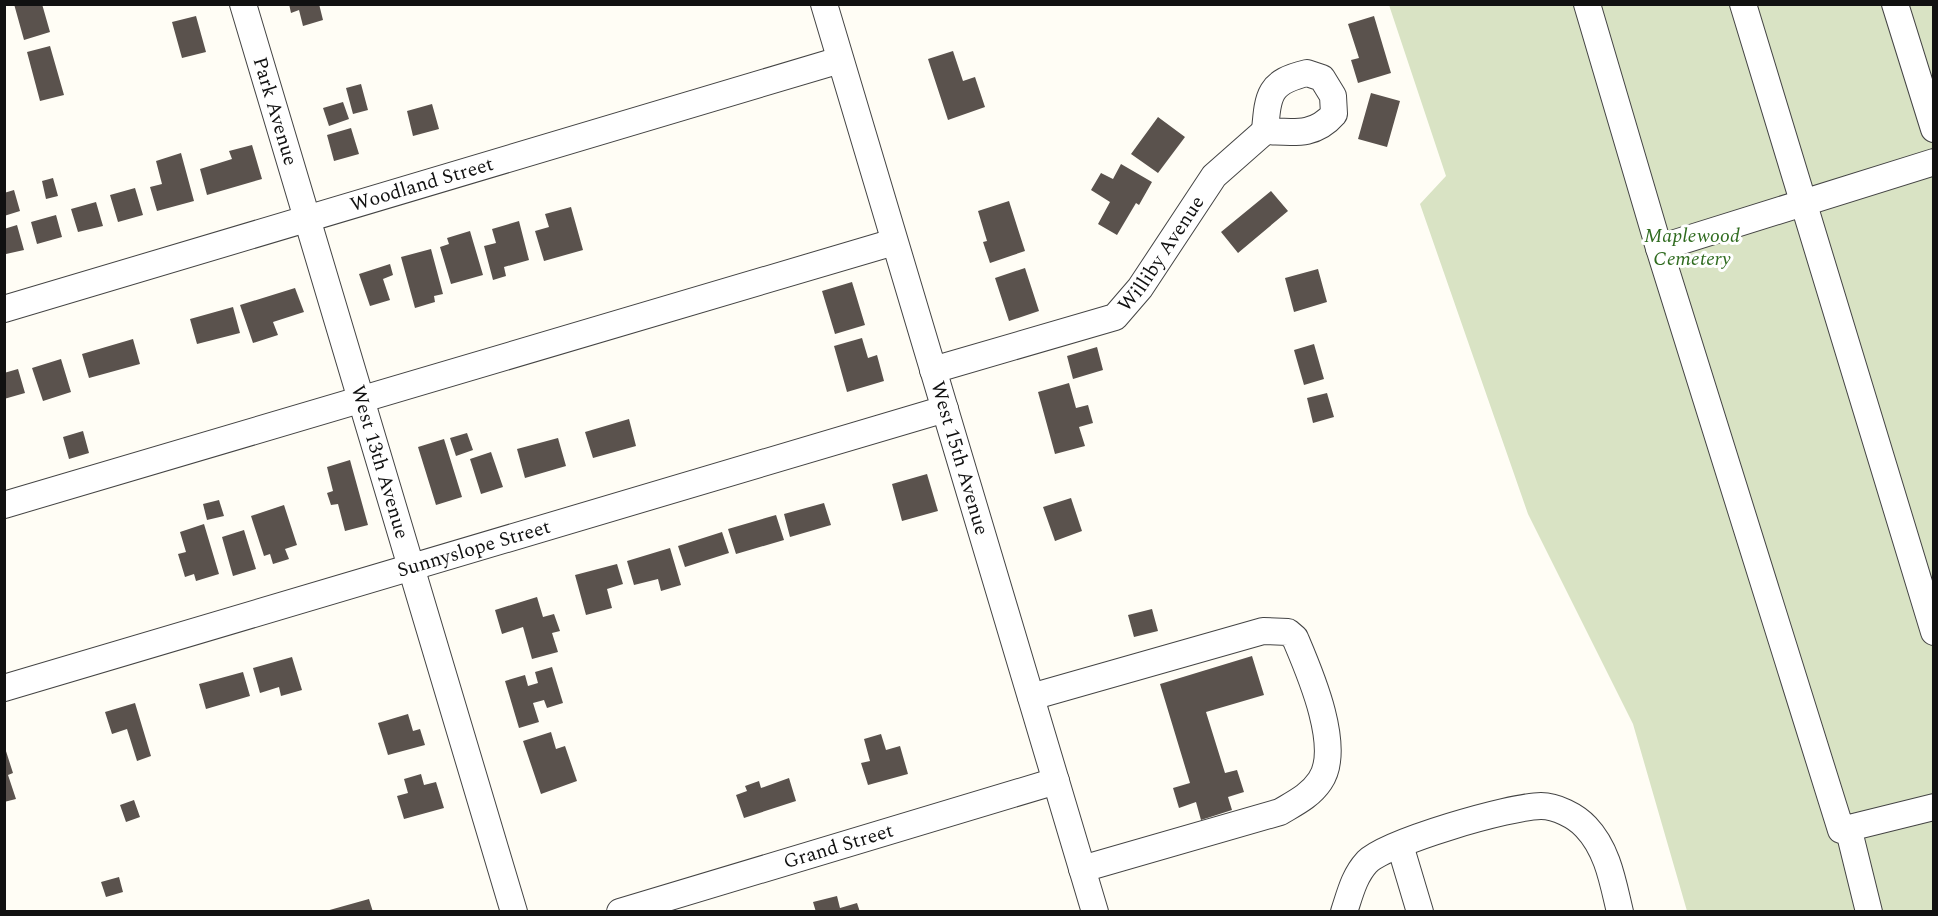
<svg xmlns="http://www.w3.org/2000/svg" width="1938" height="916" font-family="Spectral,serif">
<style>
.cemetery{fill:#d9e3c4}
.building{fill:#5a524d}
.lines{fill:none;stroke-linecap:round;stroke-linejoin:round}
.minor-casing{stroke:#444;stroke-width:28}
.minor{stroke:#fff;stroke-width:26}
.labels{text-anchor:middle;dominant-baseline:central;stroke-width:6;stroke-linejoin:round;paint-order:stroke}
.street-label{font-size:20px;fill:#111;stroke:#fff}
.park-label{font-size:20px;font-style:italic;fill:#2f6b1f;stroke:#fff}
</style>
<rect width="100%" height="100%" fill="#fffdf5"/>
<path class="cemetery" d="M 1389,5 L 1933,5 L 1933,911 L 1687,911 L 1633,724 L 1528,514 L 1420,204 L 1446,176 Z"/>
<path class="building" d="M 14,4 L 42,4 L 50,32 L 24,40 Z
M 289,4 L 319,4 L 323,20 L 303,26 L 299,10 L 291,13 Z
M 196,16 L 206,52 L 182,58 L 172,22 Z
M 1374,16 L 1391,73 L 1358,83 L 1351,60 L 1359,58 L 1348,24 Z
M 50,46 L 64,95 L 40,101 L 27,52 Z
M 953,51 L 963,81 L 975,77 L 985,107 L 948,120 L 928,59 Z
M 361,84 L 368,110 L 353,114 L 346,88 Z
M 1371,93 L 1400,101 L 1387,147 L 1358,139 Z
M 343,102 L 349,119 L 329,126 L 323,108 Z
M 432,104 L 439,129 L 413,136 L 407,111 Z
M 1158,117 L 1185,137 L 1158,173 L 1131,154 Z
M 351,128 L 359,154 L 334,161 L 327,135 Z
M 252,145 L 262,179 L 207,195 L 200,169 L 232,159 L 229,151 Z
M 181,153 L 194,201 L 157,211 L 150,187 L 162,184 L 156,161 Z
M 1121,164 L 1152,182 L 1139,205 L 1136,203 L 1117,235 L 1098,224 L 1110,202 L 1091,190 L 1101,173 L 1113,179 Z
M 53,178 L 58,196 L 46,199 L 42,181 Z
M 135,188 L 143,215 L 118,222 L 110,195 Z
M 14,190 L 20,211 L 4,216 L 4,193 Z
M 1271,191 L 1288,211 L 1238,253 L 1221,232 Z
M 1009,201 L 1025,251 L 990,263 L 983,242 L 987,241 L 978,211 Z
M 96,202 L 103,226 L 78,232 L 71,209 Z
M 571,207 L 583,250 L 544,261 L 535,231 L 549,227 L 545,214 Z
M 56,215 L 62,237 L 37,244 L 31,222 Z
M 519,221 L 529,260 L 504,267 L 506,276 L 493,280 L 484,246 L 496,243 L 492,229 Z
M 17,225 L 24,250 L 6,254 L 4,229 Z
M 470,231 L 483,275 L 451,284 L 440,247 L 449,244 L 447,238 Z
M 431,249 L 443,294 L 434,296 L 435,302 L 415,308 L 401,257 Z
M 390,264 L 393,275 L 383,279 L 390,300 L 370,306 L 359,274 Z
M 1025,268 L 1039,311 L 1009,321 L 995,278 Z
M 1318,269 L 1327,302 L 1294,312 L 1285,278 Z
M 852,282 L 865,325 L 835,334 L 822,291 Z
M 295,288 L 304,312 L 273,322 L 278,335 L 253,343 L 240,305 Z
M 233,307 L 240,333 L 197,344 L 190,319 Z
M 862,338 L 868,358 L 877,355 L 884,381 L 847,392 L 834,346 Z
M 133,339 L 140,364 L 89,378 L 82,354 Z
M 1314,344 L 1324,379 L 1304,385 L 1294,350 Z
M 1097,347 L 1103,370 L 1073,379 L 1067,356 Z
M 61,359 L 71,392 L 43,401 L 32,368 Z
M 18,369 L 25,393 L 4,399 L 4,373 Z
M 1069,383 L 1076,408 L 1088,405 L 1093,423 L 1079,427 L 1085,446 L 1055,454 L 1038,392 Z
M 1327,393 L 1334,417 L 1313,423 L 1307,398 Z
M 629,419 L 636,446 L 593,458 L 585,432 Z
M 83,431 L 89,453 L 69,459 L 63,437 Z
M 467,433 L 473,450 L 456,456 L 450,438 Z
M 558,438 L 566,466 L 525,478 L 517,449 Z
M 444,439 L 462,497 L 436,505 L 418,447 Z
M 491,452 L 503,487 L 481,494 L 470,459 Z
M 350,460 L 368,525 L 345,531 L 338,504 L 331,505 L 327,493 L 333,491 L 327,467 Z
M 927,474 L 938,511 L 902,521 L 892,484 Z
M 1071,498 L 1082,531 L 1055,541 L 1043,507 Z
M 219,500 L 224,516 L 207,520 L 203,504 Z
M 824,503 L 831,525 L 790,537 L 784,514 Z
M 284,505 L 297,545 L 285,549 L 289,559 L 273,564 L 270,554 L 264,556 L 251,516 Z
M 776,515 L 784,540 L 736,554 L 728,529 Z
M 204,524 L 219,574 L 196,581 L 194,574 L 185,577 L 178,554 L 186,552 L 180,532 Z
M 244,530 L 256,569 L 233,576 L 222,537 Z
M 722,532 L 729,553 L 685,567 L 678,546 Z
M 670,548 L 681,585 L 661,591 L 658,579 L 634,585 L 627,561 Z
M 617,564 L 623,584 L 607,589 L 612,608 L 586,615 L 575,575 Z
M 537,597 L 543,617 L 554,614 L 560,631 L 552,633 L 558,652 L 532,659 L 523,627 L 502,634 L 495,610 Z
M 1152,609 L 1158,631 L 1134,637 L 1128,615 Z
M 1252,656 L 1264,695 L 1206,712 L 1225,773 L 1237,770 L 1244,792 L 1228,797 L 1232,810 L 1201,820 L 1196,802 L 1179,808 L 1173,788 L 1190,783 L 1160,684 Z
M 292,657 L 302,690 L 281,696 L 279,687 L 260,693 L 253,668 Z
M 552,667 L 563,703 L 547,708 L 544,700 L 533,703 L 539,722 L 519,728 L 505,681 L 525,675 L 528,686 L 538,683 L 535,672 Z
M 243,672 L 250,696 L 206,709 L 199,684 Z
M 135,703 L 151,756 L 137,761 L 127,729 L 112,734 L 105,712 Z
M 408,714 L 413,731 L 420,729 L 425,745 L 388,755 L 378,723 Z
M 551,732 L 556,749 L 565,746 L 577,781 L 541,794 L 523,741 Z
M 881,734 L 886,750 L 900,746 L 908,774 L 868,785 L 861,763 L 870,761 L 864,739 Z
M 5,748 L 13,773 L 8,775 L 16,799 L 4,802 Z
M 421,774 L 424,785 L 436,782 L 444,808 L 404,819 L 397,796 L 408,793 L 404,779 Z
M 789,778 L 796,801 L 744,818 L 736,795 L 747,791 L 745,786 L 759,781 L 761,788 Z
M 134,800 L 140,817 L 126,822 L 120,805 Z
M 119,877 L 123,892 L 106,897 L 101,882 Z
M 837,896 L 840,908 L 857,903 L 860,912 L 816,912 L 813,902 Z
M 369,899 L 373,912 L 327,912 L 326,911 Z"/>
<g class="lines">
<g class="minor-casing">
<g id="minor">
<path id="s1" d="M 243,4 L 514,912"/>
<path id="s2" d="M 824,4 L 1095,912"/>
<path d="M 1587,4 L 1659,248 L 1841,830 L 1934,807"/>
<path d="M 1743,4 L 1934,632"/>
<path d="M 1895,4 L 1934,129"/>
<path d="M 1307,73 L 1322,78 L 1333,96 L 1334,114 C 1314,137 1293,132 1265,131 C 1268,94 1269,82 1307,73 Z"/>
<path d="M 1659,248 L 1934,162"/>
<path id="s3" d="M 4,309 L 840,60"/>
<path id="s4" d="M 933,370 L 1115,317 L 1140,288 L 1214,176 L 1265,131"/>
<path d="M 4,505 L 894,242"/>
<path id="s5" d="M 4,688 L 945,409"/>
<path d="M 1031,697 L 1263,631 L 1288,632 L 1295,638 C 1309,671 1343,748 1320,781 C 1310,796 1295,803 1280,812 L 1082,869"/>
<path d="M 1849,831 L 1869,912"/>
<path d="M 1400,845 L 1420,912"/>
<path id="s6" d="M 620,912 L 1056,781"/>
<path d="M 1344,912 C 1350,894 1354,876 1367,862 C 1387,842 1511,806 1541,806 C 1556,806 1576,816 1586,827 C 1608,850 1613,883 1620,912"/>
</g>
</g>
<use href="#minor" class="minor"/>
</g>
<g class="labels">
<g class="street-label">
<text stroke="none"><textPath href="#s1" startOffset="112">Park Avenue</textPath></text>
<text stroke="none"><textPath href="#s3" startOffset="436">Woodland Street</textPath></text>
<text stroke="none"><textPath href="#s4" startOffset="268">Williby Avenue</textPath></text>
<text stroke="none"><textPath href="#s2" startOffset="474">West 15th Avenue</textPath></text>
<text stroke="none"><textPath href="#s1" startOffset="478">West 13th Avenue</textPath></text>
<text stroke="none"><textPath href="#s5" startOffset="490">Sunnyslope Street</textPath></text>
<text stroke="none"><textPath href="#s6" startOffset="228">Grand Street</textPath></text>
</g>
<g class="park-label">
<text x="1692" y="236">Maplewood<tspan x="1692" dy="23">Cemetery</tspan></text>
</g>
</g>
<rect width="1938" height="916" fill="none" stroke="#111111" stroke-width="12"/>
</svg>
